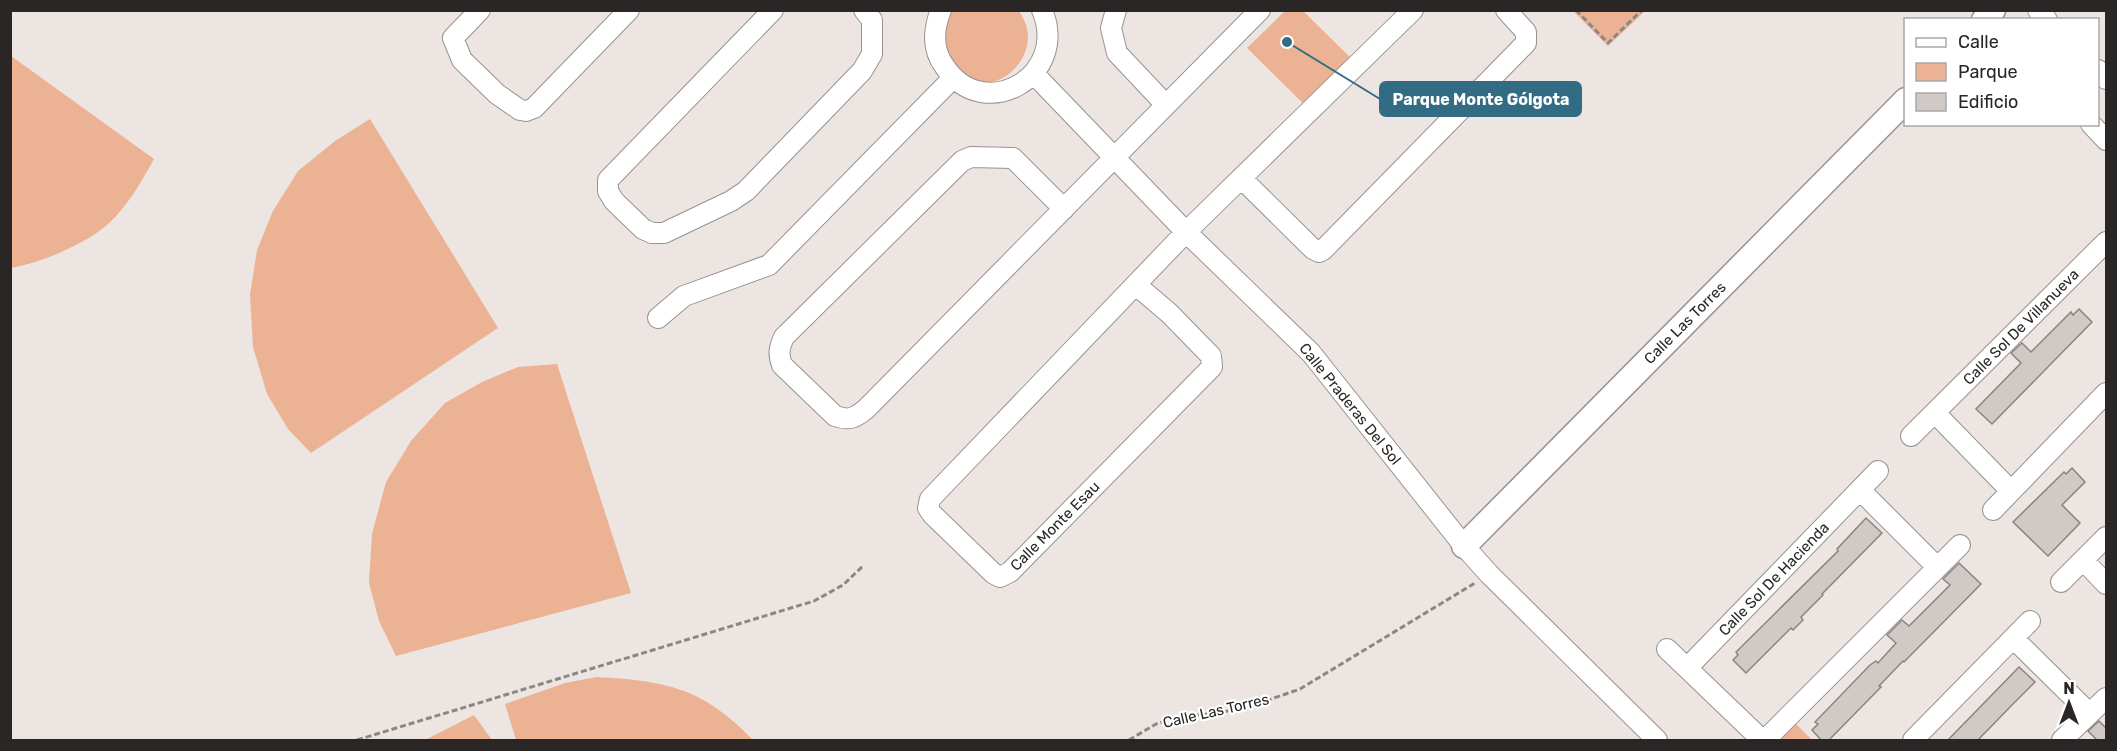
<svg xmlns="http://www.w3.org/2000/svg" width="2117" height="751" font-family="Rubik,sans-serif">
<style>
.green{fill:#ebb294}
.building{fill:#d0c9c6;stroke:#8a8481;stroke-width:1.5}
.lines{fill:none;stroke-linecap:round;stroke-linejoin:round}
.minor-casing{stroke:#99928f;stroke-width:22}
.major-casing{stroke:#99928f;stroke-width:27}
.path{stroke:#8c8784;stroke-width:3;stroke-dasharray:6 3;stroke-linecap:butt}
.minor{stroke:#fff;stroke-width:20}
.major{stroke:#fff;stroke-width:24}
.labels{text-anchor:middle;dominant-baseline:central;stroke-width:4.5;stroke-linejoin:round;paint-order:stroke}
.street-label{font-size:15px;fill:#292625;stroke:#fff}
.leader{fill:none;stroke:#316c84;stroke-width:2}
.callout-dot{fill:#316c84;stroke:#fff;stroke-width:2}
.callout{fill:#316c84;stroke:#316c84;stroke-width:2}
.callout-label{font-size:16px;text-anchor:middle;font-weight:bold;fill:#fff}
</style>
<rect width="100%" height="100%" fill="#ece5e1"/>
<path class="green" d="M 947,11 L 1019,11 C 1024,19 1028,27 1028,37 C 1028,66 996,93 968,79 C 960,76 952,67 945,62 L 942,18 Z
M 1285,11 L 1303,11 L 1361,68 L 1314,114 L 1247,48 Z
M 1573,11 L 1645,11 L 1608,46 Z
M 11,56 L 154,159 C 141,182 128,206 108,224 C 86,244 40,263 11,268 Z
M 370,119 L 498,328 L 311,453 L 288,429 L 267,394 L 253,347 L 250,295 L 257,250 L 273,211 L 298,171 L 335,141 Z
M 557,364 L 631,593 L 396,656 L 379,621 L 369,583 L 372,534 L 386,482 L 411,441 L 445,403 L 482,382 L 518,367 Z
M 597,677 C 667,681 703,688 753,740 L 516,740 L 505,704 L 565,683 Z
M 474,715 L 492,740 L 425,740 Z
M 1794,722 L 1812,740 L 1776,740 Z"/>
<path class="building" d="M 2079,309 L 2092,322 L 1992,424 L 1976,409 L 2021,363 L 2011,353 L 2022,343 L 2031,352 L 2071,312 L 2073,315 Z
M 2072,468 L 2085,482 L 2062,505 L 2080,523 L 2048,556 L 2013,522 L 2064,472 L 2066,474 Z
M 1866,518 L 1882,533 L 1822,594 L 1823,595 L 1801,617 L 1803,620 L 1793,630 L 1791,628 L 1746,673 L 1733,660 L 1738,655 L 1736,652 L 1838,551 L 1837,549 Z
M 1959,563 L 1981,584 L 1904,662 L 1903,661 L 1879,686 L 1881,687 L 1828,741 L 1822,741 L 1812,730 L 1818,724 L 1815,722 L 1870,665 L 1876,661 L 1878,663 L 1896,643 L 1887,635 L 1902,620 L 1909,626 L 1950,585 L 1943,579 Z
M 2019,667 L 2035,682 L 2011,706 L 1977,741 L 1947,741 Z
M 2099,721 L 2106,728 L 2106,741 L 2098,741 L 2088,731 Z"/>
<g class="lines">
<g class="minor-casing">
<path id="minor" d="M 480,10 L 453,38 L 462,60 L 497,94 L 520,110 L 526,111 L 534,108 L 629,10
M 773,10 L 608,180 L 608,191 L 614,201 L 643,229 L 652,233 L 664,233 L 731,201 L 746,191 L 862,71 L 872,54 L 872,20 L 864,10
M 941,10 C 933,30 932,50 945,67 C 984,125 1070,76 1042,10
M 1116,10 L 1111,28 L 1117,53 L 1166,105
M 2038,10 L 2047,20
M 2098,70 L 2106,79
M 1034,74 L 1186,232 L 1311,353 L 1464,546 L 1489,574 L 1657,740
M 2091,124 L 2106,140
M 1241,178 L 1313,249 L 1319,252 L 1323,250 L 1526,43 L 1526,32 L 1506,10
M 1064,209 L 1013,158 L 971,157 L 962,161 L 784,337 C 779,348 778,354 782,365 L 835,416 C 849,421 855,418 866,409 C 998,277 1128,143 1260,10
M 1136,285 L 1169,313 L 1211,356 L 1212,367 L 1010,572 L 1000,577 L 994,574 L 932,514 L 928,508 L 930,499 L 1186,232 L 1413,10
M 658,318 L 684,296 L 769,265 L 953,78
M 1935,413 L 2011,491
M 1911,436 L 2106,242
M 1860,490 L 1937,567
M 1993,510 L 2106,393
M 2083,560 L 2106,584
M 2061,582 L 2106,537
M 2014,639 L 2089,713
M 1667,649 L 1762,740
M 1687,668 L 1878,471
M 1765,740 L 1960,545
M 1913,740 L 2030,621
M 2062,740 L 2106,698"/>
</g>
<g class="major-casing">
<path id="major" d="M 1984,20 L 1993,10
M 1464,546 L 1906,100"/>
</g>
<path class="path" d="M 1576,10 L 1608,43 L 1642,10
M 357,740 L 814,601 L 843,585 L 863,566
M 1129,740 L 1156,724 L 1185,716 L 1218,713 L 1251,706 L 1300,689 L 1475,583"/>
<use href="#minor" class="minor"/>
<use href="#major" class="major"/>
</g>
<g class="labels">
<g class="street-label">
<text transform="translate(1685 323) rotate(-45)">Calle Las Torres</text>
<text transform="translate(2021 327) rotate(-45)">Calle Sol De Villanueva</text>
<text transform="translate(1350 404) rotate(51)">Calle Praderas Del Sol</text>
<text transform="translate(1055 526) rotate(-45)">Calle Monte Esau</text>
<text transform="translate(1774 579) rotate(-46)">Calle Sol De Hacienda</text>
<text transform="translate(1216 711) rotate(-13)">Calle Las Torres</text>
</g>
</g>
<path class="leader" d="M1287 42L1380 99"/>
<circle class="callout-dot" cx="1287" cy="42" r="6"/>
<rect class="callout" x="1380" y="82" width="201" height="34" rx="6"/>
<g class="callout-label">
<text x="1481" y="105">Parque Monte Gólgota</text>
</g>
<rect width="2117" height="751" fill="none" stroke="#292625" stroke-width="24"/>
<rect x="1904" y="18" width="195" height="108" fill="#ffffff" stroke="#a9a8a8" stroke-width="1.5"/>
<rect x="1916" y="38" width="30" height="9" fill="#ffffff" stroke="#a9a8a8" stroke-width="1.5"/>
<text x="1958" y="48" font-size="18" fill="#292625">Calle</text>
<rect x="1916" y="63" width="30" height="18" fill="#ebb294" stroke="#a9a8a8" stroke-width="1.5"/>
<text x="1958" y="78" font-size="18" fill="#292625">Parque</text>
<rect x="1916" y="93" width="30" height="18" fill="#d0c9c6" stroke="#a9a8a8" stroke-width="1.5"/>
<text x="1958" y="108" font-size="18" fill="#292625">Edificio</text>
<g transform="translate(2069 703)" stroke="#ffffff" stroke-width="4.5" paint-order="stroke">
<path d="M0-4.5L10 22L0 15L-10 22Z" fill="#292625"/>
<text y="-9" font-size="16" font-weight="bold" text-anchor="middle" fill="#292625">N</text>
</g>
</svg>
